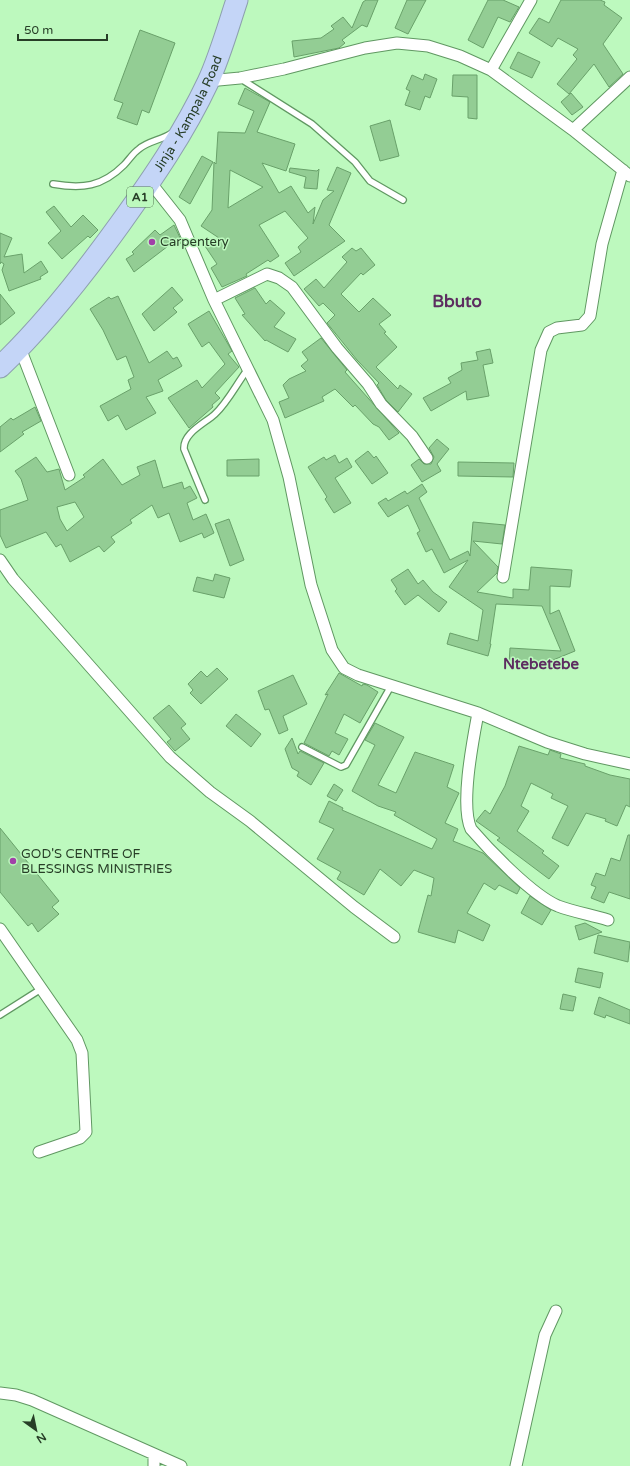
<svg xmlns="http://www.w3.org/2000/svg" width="630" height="1466" font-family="'Varela Round',sans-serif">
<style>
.building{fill:#93cd94;stroke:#69a16a;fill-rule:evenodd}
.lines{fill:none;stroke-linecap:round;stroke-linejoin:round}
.lane-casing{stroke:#609862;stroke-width:8}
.street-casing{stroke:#609862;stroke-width:13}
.highway-casing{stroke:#8da0ae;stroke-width:23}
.lane{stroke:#fff;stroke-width:5.5}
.street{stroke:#fff;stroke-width:11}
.highway{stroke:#c4d5f7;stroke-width:21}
.poi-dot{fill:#a140a8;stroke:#bdf9be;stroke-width:1.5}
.labels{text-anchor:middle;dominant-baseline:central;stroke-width:3;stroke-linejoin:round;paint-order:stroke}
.shield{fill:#bdf9be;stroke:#547654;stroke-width:1}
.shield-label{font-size:12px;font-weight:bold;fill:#273e27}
.street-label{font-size:13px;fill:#273e27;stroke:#bdf9be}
.poi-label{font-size:13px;fill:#273e27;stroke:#bdf9be;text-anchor:start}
.quarter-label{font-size:15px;font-weight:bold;fill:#5d2d60;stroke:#bdf9be}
.district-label{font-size:17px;font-weight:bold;fill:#5d2d60;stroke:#bdf9be}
</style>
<rect width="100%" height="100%" fill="#bdf9be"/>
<path class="building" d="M 366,0 L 378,0 L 367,27 L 362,25 L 342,40 L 345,43 L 339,48 L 294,57 L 292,41 L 321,38 L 334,29 L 331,26 L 343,17 L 352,28 L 363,2 Z
M 407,0 L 426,0 L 408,34 L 395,28 Z
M 488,0 L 503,0 L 519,7 L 510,22 L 498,17 L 483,48 L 468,40 Z
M 561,0 L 600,0 L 605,2 L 604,5 L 622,18 L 603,44 L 623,74 L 609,87 L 594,64 L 569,94 L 557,84 L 577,59 L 573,55 L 578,49 L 558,38 L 552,47 L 529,33 L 539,18 L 549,23 Z
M 140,30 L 175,43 L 149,113 L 142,110 L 137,125 L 117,118 L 123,103 L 114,100 Z
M 518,52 L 540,62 L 532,78 L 510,68 Z
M 425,74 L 437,79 L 430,98 L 425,96 L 420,110 L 405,105 L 410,91 L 406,89 L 412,75 L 423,80 Z
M 453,75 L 477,75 L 477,119 L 468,118 L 468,97 L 452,96 Z
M 245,88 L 270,102 L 257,132 L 295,144 L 286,171 L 262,163 L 279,193 L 291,186 L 308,213 L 315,207 L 313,224 L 323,200 L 334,191 L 327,190 L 337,167 L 351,173 L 329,225 L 345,241 L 294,276 L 285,263 L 301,252 L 298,247 L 308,238 L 285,211 L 259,225 L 279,256 L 270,262 L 268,260 L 246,274 L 247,276 L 222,287 L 211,268 L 217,264 L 205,246 L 219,238 L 201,226 L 212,210 L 214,162 L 216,164 L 218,132 L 245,133 L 254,111 L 238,104 ZM 230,170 L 263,187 L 228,208 Z
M 571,93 L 583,107 L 572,115 L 561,102 Z
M 390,120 L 399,156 L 380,161 L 370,126 Z
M 202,156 L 213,162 L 190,204 L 179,197 Z
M 290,168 L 317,171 L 319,169 L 317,189 L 304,188 L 306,177 L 289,172 Z
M 54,206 L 71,227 L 83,215 L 98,230 L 90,238 L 88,236 L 62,259 L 48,243 L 61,231 L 46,212 Z
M 174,225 L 182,242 L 178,245 L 176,240 L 134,272 L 126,259 L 134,254 L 132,252 L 155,230 L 160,235 Z
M 0,233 L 12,238 L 4,257 L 22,254 L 24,273 L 41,261 L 48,272 L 40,277 L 41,279 L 9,291 L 2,270 L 4,264 L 1,262 L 0,264 Z
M 352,248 L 356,251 L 361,248 L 375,265 L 363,275 L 361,273 L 341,294 L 359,312 L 373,298 L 391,315 L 379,324 L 386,332 L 384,333 L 397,347 L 376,367 L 398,389 L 400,385 L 412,394 L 398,412 L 386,400 L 377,385 L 379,383 L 357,360 L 327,323 L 335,315 L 323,303 L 319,306 L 304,289 L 316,279 L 324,288 L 347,262 L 342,257 Z
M 172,287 L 183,300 L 173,308 L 177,312 L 154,331 L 142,314 Z
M 255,288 L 266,304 L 270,300 L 285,313 L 274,327 L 296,339 L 288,352 L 266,340 L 265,341 L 242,315 L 245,314 L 235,298 Z
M 0,294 L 15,313 L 0,325 Z
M 118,296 L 149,363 L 167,351 L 173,359 L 177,357 L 182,366 L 158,380 L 163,391 L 146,397 L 156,413 L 126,430 L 118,415 L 108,421 L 100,406 L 131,389 L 128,380 L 134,377 L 126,356 L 117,360 L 103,330 L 90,309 L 109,297 L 111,299 Z
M 209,311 L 232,351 L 228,354 L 239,367 L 215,393 L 220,398 L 212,405 L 213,407 L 189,428 L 168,398 L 197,380 L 202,388 L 225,364 L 209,342 L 202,347 L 188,324 Z
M 321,338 L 347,370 L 345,372 L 399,433 L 389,440 L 379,427 L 373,424 L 355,405 L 353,407 L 335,389 L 322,397 L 324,401 L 285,418 L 279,402 L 289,398 L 283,385 L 289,379 L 306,371 L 301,366 L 308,360 L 302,352 Z
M 490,349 L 493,363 L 483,365 L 489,396 L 467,400 L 466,391 L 431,411 L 423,398 L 451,383 L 448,378 L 462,370 L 461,363 L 478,360 L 476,352 Z
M 35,407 L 41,421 L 22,432 L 24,434 L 0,452 L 0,427 L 11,418 L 13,420 Z
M 437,439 L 449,449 L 437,464 L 441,471 L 422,482 L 411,465 L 419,459 L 424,464 L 431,464 L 434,457 L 429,448 Z
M 368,451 L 374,458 L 376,456 L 388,473 L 372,484 L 355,461 Z
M 335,455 L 339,463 L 347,458 L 352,467 L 335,478 L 351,503 L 334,513 L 325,499 L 327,497 L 308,467 L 324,457 L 326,460 Z
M 36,457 L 47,472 L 59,469 L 65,490 L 85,477 L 83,475 L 103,459 L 122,485 L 140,475 L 137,467 L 155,460 L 163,488 L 182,482 L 184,489 L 190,486 L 197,498 L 187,503 L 193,520 L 206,514 L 214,533 L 204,538 L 202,533 L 180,542 L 169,513 L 158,518 L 152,505 L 130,520 L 132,523 L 111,537 L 115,542 L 104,552 L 99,546 L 70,562 L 61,544 L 56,547 L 46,532 L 6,548 L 0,535 L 0,510 L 28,500 L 21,479 L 15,471 ZM 75,502 L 84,517 L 67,531 L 60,519 L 57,507 Z
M 259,459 L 259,476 L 227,476 L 227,460 Z
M 458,462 L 514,463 L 513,477 L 458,476 Z
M 422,484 L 427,492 L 419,498 L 450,560 L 468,551 L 470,556 L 473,522 L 505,525 L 502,544 L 473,541 L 498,567 L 497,573 L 477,592 L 513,598 L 513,589 L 529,590 L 531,567 L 572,570 L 570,587 L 550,586 L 550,614 L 559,610 L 575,651 L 553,660 L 553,666 L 509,664 L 510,648 L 561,651 L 542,606 L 496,604 L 490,644 L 491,644 L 488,656 L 447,644 L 450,633 L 478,641 L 483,610 L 449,587 L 468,560 L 444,573 L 432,549 L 426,552 L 417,533 L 420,531 L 408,505 L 388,517 L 378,503 L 386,498 L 388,501 L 405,491 L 407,494 Z
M 229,519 L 244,560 L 230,566 L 215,524 Z
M 408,569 L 418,584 L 423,580 L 433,592 L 447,602 L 439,612 L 418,595 L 405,605 L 395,591 L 397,589 L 391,580 Z
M 215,574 L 230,578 L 224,598 L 193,591 L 197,577 L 213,581 Z
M 217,668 L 228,679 L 201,704 L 190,693 L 193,690 L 188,684 L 201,671 L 207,677 Z
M 339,673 L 362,686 L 363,684 L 367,685 L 378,692 L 360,723 L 344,714 L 335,733 L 348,739 L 339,755 L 332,751 L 329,756 L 304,743 L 328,694 L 325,695 Z
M 293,675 L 307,704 L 283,716 L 288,730 L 279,734 L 269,709 L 265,710 L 258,691 Z
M 169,705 L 186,724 L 181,728 L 190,739 L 175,751 L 167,742 L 171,739 L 153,718 Z
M 236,714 L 261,734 L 251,747 L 226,726 Z
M 375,723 L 404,737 L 378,785 L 396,793 L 415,752 L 454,765 L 447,787 L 459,793 L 445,823 L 458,829 L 453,841 L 483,853 L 520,888 L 517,894 L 499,885 L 495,890 L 484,883 L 467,913 L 490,925 L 483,941 L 458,930 L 455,943 L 418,932 L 428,895 L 431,896 L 434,878 L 414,870 L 401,886 L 380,869 L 364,895 L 337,879 L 341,872 L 317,859 L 334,829 L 319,822 L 329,801 L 343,808 L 342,810 L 432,849 L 437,839 L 394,815 L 396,812 L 378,806 L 352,791 L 375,745 L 365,740 Z
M 292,738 L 298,754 L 300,751 L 324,763 L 311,785 L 297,776 L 299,772 L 292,768 L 285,749 Z
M 519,746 L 548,755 L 550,750 L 561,754 L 560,758 L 585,764 L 585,766 L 610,775 L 630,779 L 630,807 L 626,805 L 617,826 L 605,821 L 606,819 L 586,813 L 568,846 L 552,838 L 568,806 L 551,798 L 553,794 L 531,783 L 521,806 L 529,811 L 517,831 L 544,851 L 542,853 L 559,866 L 549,879 L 497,840 L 500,838 L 476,821 L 485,810 L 490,814 L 505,786 Z
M 334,784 L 343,790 L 336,801 L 327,796 Z
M 0,828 L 59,901 L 52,907 L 59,914 L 38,932 L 32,923 L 28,926 L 0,892 Z
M 628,835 L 630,835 L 630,899 L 609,892 L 604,903 L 591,898 L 596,887 L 591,885 L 596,873 L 605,876 L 611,858 L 620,861 Z
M 530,896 L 551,910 L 542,925 L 521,913 Z
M 585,923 L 602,932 L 579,940 L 575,926 Z
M 598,935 L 630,942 L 628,962 L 594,953 Z
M 578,968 L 603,973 L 600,988 L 575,982 Z
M 563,994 L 576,997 L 573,1011 L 560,1009 Z
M 599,997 L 630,1010 L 630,1024 L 606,1015 L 605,1018 L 594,1014 Z"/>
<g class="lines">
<g class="lane-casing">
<path id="lane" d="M 241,79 L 312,124 L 355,162 L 370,181 L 403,200
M 53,184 C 82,189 102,187 124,165 C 129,160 133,153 139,149 C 148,141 162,140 172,133
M 205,500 L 184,449 C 183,433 204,424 215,414 C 228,402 237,383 248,369
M 302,747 L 341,767 L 346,765 L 391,686
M 0,1015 L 41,989"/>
</g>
<g class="street-casing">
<path id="street" d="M 491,70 L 531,0
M 208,81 L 240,78 L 284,69 L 365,48 L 397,43 L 428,46 L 460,56 L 491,70 L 573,130 L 630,176
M 573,130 L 630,77
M 150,182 L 180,220 L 214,300 L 273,420 L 289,477 L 311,585 L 332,650 L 344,668 L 358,675 L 478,713 L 547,742 L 585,754 L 630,764
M 214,300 L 267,274 L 279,278 L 292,287 L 337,348 L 368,384 L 381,404 L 412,436 L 427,458
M 20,348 L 69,475
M 0,560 L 13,579 L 170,757 L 210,792 L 250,821 L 354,907 L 394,937
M 503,577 L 541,350 L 549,332 L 557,328 L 582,325 L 590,316 L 602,244 L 623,170
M 478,713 C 473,740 460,805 471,829 C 490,851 532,895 558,906 C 574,912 592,915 608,920
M 0,929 L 77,1040 L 82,1053 L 86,1132 L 80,1138 L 39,1152
M 0,1393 L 16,1395 L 32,1400 L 181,1466
M 154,1466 L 154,1454
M 516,1466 L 545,1335 L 556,1311"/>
</g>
<g class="highway-casing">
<g id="highway">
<path id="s1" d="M 0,367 C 45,324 84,274 120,224 C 153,178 184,133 208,82 C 220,56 228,27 237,0"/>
</g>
</g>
<use href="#lane" class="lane"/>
<use href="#street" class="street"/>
<use href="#highway" class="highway"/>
</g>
<g class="poi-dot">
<circle cx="152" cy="242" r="4"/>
<circle cx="13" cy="861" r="4"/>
</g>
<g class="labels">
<rect class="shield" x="127" y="187" width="26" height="20" rx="3"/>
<g class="shield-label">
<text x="140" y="197">A1</text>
</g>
<g class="street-label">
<text stroke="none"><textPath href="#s1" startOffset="317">Jinja - Kampala Road</textPath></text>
</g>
<g class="poi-label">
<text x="160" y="242">Carpentery</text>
<text x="21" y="854">GOD'S CENTRE OF<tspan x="21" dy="15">BLESSINGS MINISTRIES</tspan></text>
</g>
<g class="quarter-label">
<text x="541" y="664">Ntebetebe</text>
</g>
<g class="district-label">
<text x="457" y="301">Bbuto</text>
</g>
</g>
<g transform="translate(36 1430) rotate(147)" stroke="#bdf9be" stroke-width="3" paint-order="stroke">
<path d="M0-3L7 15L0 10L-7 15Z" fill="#273e27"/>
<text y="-6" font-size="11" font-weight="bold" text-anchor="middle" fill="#273e27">N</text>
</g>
<path d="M18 34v6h89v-6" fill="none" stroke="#273e27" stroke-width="2"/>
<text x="24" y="34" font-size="12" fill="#273e27" stroke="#bdf9be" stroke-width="3" paint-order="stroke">50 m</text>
</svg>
